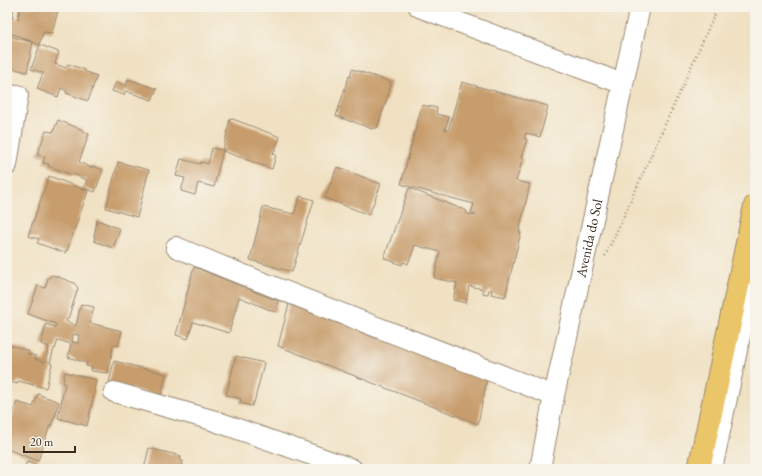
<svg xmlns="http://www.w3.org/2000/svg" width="762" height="476" font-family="'EB Garamond',serif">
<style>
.building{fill:#c79d6d;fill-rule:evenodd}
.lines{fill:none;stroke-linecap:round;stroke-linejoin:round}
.minor-casing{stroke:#968670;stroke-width:22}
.major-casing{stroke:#968670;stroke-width:24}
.path{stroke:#968670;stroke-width:2.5;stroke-dasharray:1 3;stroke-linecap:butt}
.minor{stroke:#fff;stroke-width:20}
.major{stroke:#ebc669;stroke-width:22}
.labels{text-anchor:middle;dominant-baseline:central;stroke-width:3;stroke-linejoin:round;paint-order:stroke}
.street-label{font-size:14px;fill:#3b2a1e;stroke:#f7f3e8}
</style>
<rect width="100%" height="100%" fill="#f7f3e8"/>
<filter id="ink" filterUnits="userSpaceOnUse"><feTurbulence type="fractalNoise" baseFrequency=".025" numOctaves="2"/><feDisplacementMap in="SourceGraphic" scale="8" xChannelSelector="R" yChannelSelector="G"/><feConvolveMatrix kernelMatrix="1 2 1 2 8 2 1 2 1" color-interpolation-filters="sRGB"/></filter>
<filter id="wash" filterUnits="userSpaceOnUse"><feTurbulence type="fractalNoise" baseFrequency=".012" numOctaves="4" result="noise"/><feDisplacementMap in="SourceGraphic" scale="16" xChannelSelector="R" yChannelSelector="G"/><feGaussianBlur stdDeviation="0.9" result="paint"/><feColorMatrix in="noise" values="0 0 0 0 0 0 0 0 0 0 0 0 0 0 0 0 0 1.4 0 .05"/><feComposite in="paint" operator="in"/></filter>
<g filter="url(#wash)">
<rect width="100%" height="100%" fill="#f0e1c3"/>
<g id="blocks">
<path class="building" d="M 7,7 L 14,7 L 12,18 L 18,19 L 20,7 L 59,7 L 52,33 L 43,32 L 39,45 L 33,42 L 27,72 L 7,67 L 7,34 L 9,35 L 8,36 L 33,42 L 7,32 Z
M 40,45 L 59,52 L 55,64 L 66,68 L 68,64 L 85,70 L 84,71 L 97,76 L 88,101 L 66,93 L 67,91 L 61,88 L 58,97 L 37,89 L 43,73 L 31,69 Z
M 352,69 L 391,82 L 389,92 L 377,128 L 373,128 L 372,129 L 352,121 L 352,122 L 336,116 L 349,76 L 350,77 Z
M 128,79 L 157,89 L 152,100 L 125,91 L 124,95 L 112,91 L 116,82 L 126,86 Z
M 462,82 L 548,106 L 540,137 L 526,133 L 524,138 L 527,139 L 521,158 L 523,159 L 516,181 L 530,184 L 519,232 L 521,232 L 505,297 L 491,294 L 492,290 L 489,290 L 488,294 L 483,293 L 483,289 L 469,286 L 466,303 L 453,300 L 457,283 L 434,278 L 440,252 L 415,245 L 408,264 L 403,262 L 402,265 L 384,258 L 409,188 L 467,211 L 466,213 L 475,216 L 476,215 L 471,213 L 474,204 L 432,193 L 401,184 L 422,105 L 437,108 L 436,114 L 449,117 L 445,130 L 448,130 Z
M 230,118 L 280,137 L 273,154 L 276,155 L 272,169 L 223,151 Z
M 58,120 L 83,130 L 83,131 L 89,134 L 79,162 L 92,168 L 92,166 L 103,170 L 95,192 L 84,188 L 87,180 L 73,174 L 72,175 L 48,166 L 49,164 L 43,163 L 45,156 L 37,155 L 46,131 L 53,132 Z
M 212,148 L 223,150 L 214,187 L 198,183 L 195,195 L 181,191 L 185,178 L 176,176 L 181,159 L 200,164 L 201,162 L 208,164 Z
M 118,162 L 149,170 L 137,217 L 106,208 Z
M 337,167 L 381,184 L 369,215 L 325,198 Z
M 49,176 L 88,191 L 67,251 L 66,250 L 65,253 L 37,243 L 39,239 L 28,236 Z
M 300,196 L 314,200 L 292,272 L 250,260 L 263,207 L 294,214 Z
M 97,220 L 120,229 L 113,248 L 94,241 L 95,237 L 94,237 Z
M 194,267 L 278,301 L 275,312 L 239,297 L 229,333 L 193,322 L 188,339 L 176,335 Z
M 53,275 L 74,283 L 78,288 L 68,319 L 67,319 L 66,321 L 76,326 L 81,304 L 94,307 L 90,323 L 122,331 L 118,346 L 113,345 L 111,358 L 110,358 L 108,373 L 91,371 L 92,367 L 86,366 L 87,363 L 68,357 L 71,344 L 58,340 L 55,349 L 54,348 L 50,363 L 52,364 L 46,388 L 18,381 L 17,384 L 7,381 L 7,344 L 29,351 L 28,354 L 36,356 L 35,359 L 45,362 L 49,347 L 41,344 L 46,324 L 55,327 L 56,324 L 28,314 L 38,285 L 45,288 L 48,278 ZM 73,334 L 79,335 L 78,343 L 72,342 Z
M 290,300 L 487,378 L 478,424 L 278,346 Z
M 236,356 L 264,363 L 254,403 L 253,402 L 252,406 L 240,403 L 241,399 L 226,395 Z
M 114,361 L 166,374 L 161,396 L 109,383 Z
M 65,372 L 96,380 L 94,390 L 95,391 L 87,426 L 58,418 L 65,383 L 63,383 Z
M 38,394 L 59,402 L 55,417 L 54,417 L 51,426 L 50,425 L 38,461 L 7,449 L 7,430 L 17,402 L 33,407 Z
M 149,448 L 181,456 L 180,460 L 183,461 L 180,469 L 144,469 Z
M 27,462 L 47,469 L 25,469 L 26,463 L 27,463 Z"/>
</g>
</g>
<g filter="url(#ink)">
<use href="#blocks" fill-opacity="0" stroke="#968670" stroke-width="1"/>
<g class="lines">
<g class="minor-casing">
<g id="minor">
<path d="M 419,7 L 623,84"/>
<path d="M 7,165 L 18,95"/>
<path d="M 176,247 C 300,300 428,345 554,396"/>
<path d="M 114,392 L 212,420 L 352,469"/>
<path id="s1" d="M 540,469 L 554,396 L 640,7"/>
<path d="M 712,469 L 755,265"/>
</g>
</g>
<g class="major-casing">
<path id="major" d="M 699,469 L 755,206"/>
</g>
<path class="path" d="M 605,256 L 618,229 L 718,7"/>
<use href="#minor" class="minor"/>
<use href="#major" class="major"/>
</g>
</g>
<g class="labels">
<g class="street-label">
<text stroke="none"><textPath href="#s1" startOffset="236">Avenida do Sol</textPath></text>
</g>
</g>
<rect width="762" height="476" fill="none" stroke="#f7f3e8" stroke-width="24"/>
<path d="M24 446v6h51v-6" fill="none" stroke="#3b2a1e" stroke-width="2"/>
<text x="30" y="446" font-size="12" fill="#3b2a1e" stroke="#f7f3e8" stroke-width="3" paint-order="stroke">20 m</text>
</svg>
